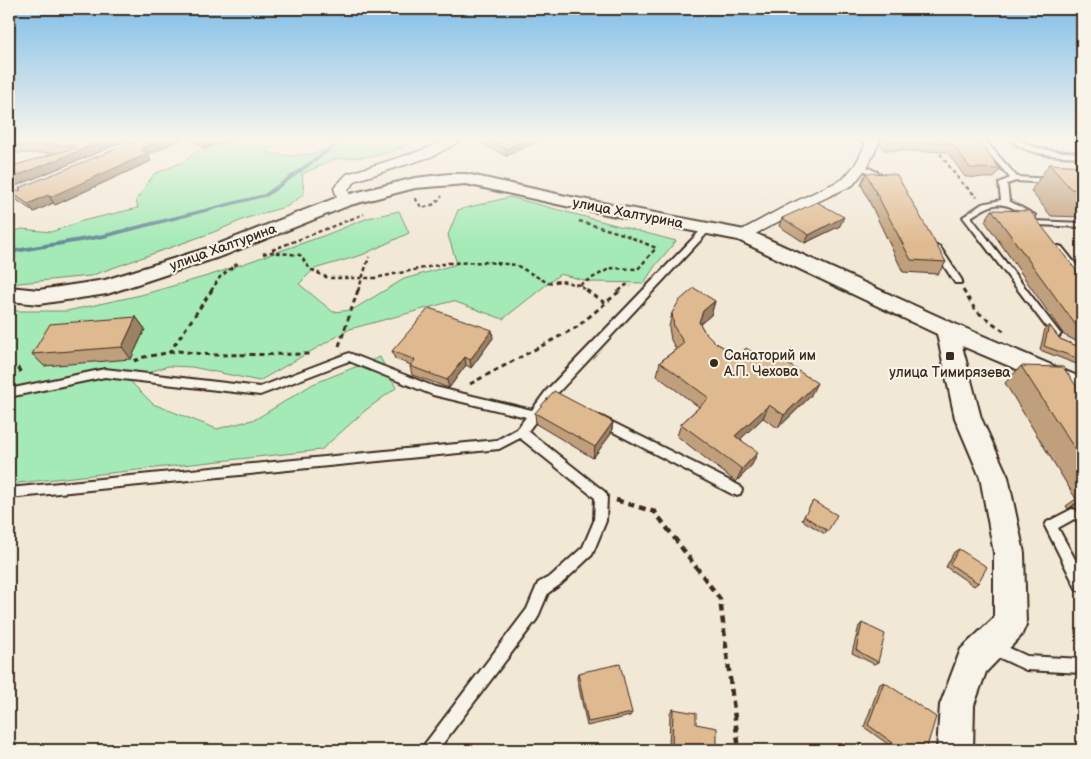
<svg xmlns="http://www.w3.org/2000/svg" width="1091" height="759" font-family="'Balsamiq Sans',sans-serif">
<style>
.green{fill:#a4eab6;stroke:#708a6a}
.lines{fill:none;stroke-linecap:round;stroke-linejoin:round}
.stream{fill:#678b97;fill-rule:evenodd}
.service-casing{stroke:#3b2a1e;stroke-width:4}
.minor-casing{stroke:#3b2a1e;stroke-width:3}
.tertiary-casing{stroke:#3b2a1e;stroke-width:4}
.path-far2{stroke:#3b2a1e;stroke-width:2.5;stroke-dasharray:4 3;stroke-linecap:butt}
.path-far1{stroke:#3b2a1e;stroke-width:3;stroke-dasharray:5 4;stroke-linecap:butt}
.path{stroke:#3b2a1e;stroke-width:4.5;stroke-dasharray:7 5;stroke-linecap:butt}
.service{fill:#f7f3e8;fill-rule:evenodd}
.minor{fill:#f7f3e8;fill-rule:evenodd}
.tertiary{fill:#f7f3e8;fill-rule:evenodd}
.wall{fill:#c0a07c;stroke:#3b2a1e}
.shaded-wall{fill:#9c8265;stroke:#3b2a1e}
.building{fill:#dfba90;stroke:#3b2a1e}
.poi-dot{fill:#3b2a1e;stroke:#f7f3e8;stroke-width:2}
.labels{text-anchor:middle;dominant-baseline:central;stroke-width:4.5;stroke-linejoin:round;paint-order:stroke}
.street-label{font-size:14px;fill:#3b2a1e;stroke:#f7f3e8}
.poi-label{font-size:14px;fill:#3b2a1e;stroke:#f7f3e8;text-anchor:start}
</style>
<rect width="100%" height="100%" fill="#f2e8d6"/>
<filter id="ink" filterUnits="userSpaceOnUse"><feTurbulence type="fractalNoise" baseFrequency=".02" numOctaves="2"/><feDisplacementMap in="SourceGraphic" scale="10" xChannelSelector="R" yChannelSelector="G"/><feConvolveMatrix kernelMatrix="1 2 1 2 8 2 1 2 1" color-interpolation-filters="sRGB"/></filter>
<g filter="url(#ink)">
<path class="green" d="M 244,138 L 287,138 L 265,152 L 289,156 L 311,154 L 324,151 L 344,138 L 405,138 L 404,147 L 377,156 L 335,159 L 302,174 L 304,194 L 288,206 L 247,218 L 214,232 L 90,276 L 9,284 L 9,233 L 22,229 L 51,232 L 82,221 L 138,208 L 136,200 L 154,174 L 183,162 L 201,149 Z
M 510,197 L 676,241 L 655,266 L 644,283 L 591,282 L 560,274 L 503,319 L 453,301 L 350,329 L 259,381 L 192,367 L 168,366 L 128,379 L 153,404 L 217,429 L 256,419 L 313,384 L 380,357 L 396,388 L 367,409 L 321,450 L 18,483 L 9,495 L 9,311 L 67,311 L 141,295 L 211,275 L 323,236 L 368,218 L 399,211 L 409,233 L 362,255 L 314,269 L 299,284 L 333,312 L 352,310 L 404,279 L 457,264 L 448,235 L 458,210 Z"/>
<g class="lines">
<path class="stream" d="M 343,138 L 348,138 L 268,196 L 104,238 L 9,254 L 9,250 L 104,234 L 264,194 Z"/>
<g class="service-casing">
<path id="service" d="M 855,138 L 863,138 L 875,145 L 870,146 Z
M 976,138 L 983,138 L 1017,177 L 1051,179 L 1055,181 L 1051,183 L 1016,181 L 1007,184 L 1009,201 L 1035,215 L 1035,219 C 1028,219 1025,216 1020,212 C 1000,199 990,204 971,217 L 1059,332 L 1061,334 L 1059,336 L 1053,336 L 963,217 L 982,204 L 1001,200 L 999,183 L 1010,178 Z
M 1008,138 C 1019,138 1027,146 1038,148 C 1052,152 1068,152 1082,153 L 1082,157 C 1057,156 1027,156 1008,138 Z
M 861,164 L 887,177 L 888,179 L 881,181 L 859,167 L 858,166 Z
M 1035,221 L 1082,223 L 1082,227 L 1038,225 L 1034,223 Z
M 705,226 L 708,226 L 712,228 L 554,397 L 528,431 L 605,492 L 607,496 L 606,521 L 592,555 L 561,584 L 548,593 L 537,619 L 438,750 L 421,750 L 424,745 L 527,609 L 538,583 L 551,576 L 583,547 L 594,521 L 595,498 L 520,438 L 499,449 L 9,498 L 9,488 L 497,440 L 517,429 L 526,417 L 433,395 L 349,361 L 260,395 L 105,377 L 9,397 L 9,389 L 105,369 L 260,387 L 349,353 L 435,387 L 532,410 L 546,391 Z
M 937,246 L 940,247 L 961,279 L 962,281 L 961,283 L 955,283 L 933,249 Z
M 1059,246 L 1062,247 L 1082,272 L 1082,280 L 1079,279 L 1056,251 L 1056,247 Z
M 600,416 L 740,486 L 742,490 L 740,494 L 736,495 L 732,494 L 596,423 L 595,420 L 596,417 Z
M 1072,509 L 1076,510 L 1078,514 L 1076,518 L 1058,528 L 1082,572 L 1082,591 L 1077,590 L 1045,526 L 1047,522 Z
M 994,641 L 1027,656 L 1082,659 L 1082,673 L 1026,670 L 989,653 L 987,648 L 989,643 Z"/>
</g>
<g class="minor-casing">
<path id="minor" d="M 450,138 L 466,138 L 433,156 L 357,180 L 348,189 L 351,201 L 349,204 L 339,204 L 334,188 L 347,174 L 423,150 Z
M 869,138 L 881,138 L 868,166 L 853,185 L 796,212 L 748,238 L 738,238 L 736,235 L 738,232 L 786,206 L 843,179 L 855,165 Z"/>
</g>
<g class="tertiary-casing">
<path id="tertiary" d="M 449,174 L 466,174 L 566,196 L 750,231 L 955,324 L 1082,378 L 1082,397 L 962,346 L 981,418 L 1008,477 L 1024,553 L 1026,625 L 1021,636 L 986,672 L 974,705 L 973,750 L 937,750 L 940,705 L 961,649 L 994,618 L 994,553 L 980,477 L 955,418 L 937,334 L 738,240 L 566,206 L 466,184 L 415,188 L 350,205 L 225,255 L 107,294 L 39,304 L 9,301 L 9,287 L 39,290 L 105,280 L 211,247 L 338,197 L 415,178 Z"/>
</g>
<path class="path-far2" d="M 936,148 L 961,182 L 977,197
M 415,198 L 422,208 L 435,204 L 442,196
M 579,221 L 623,234 L 656,248 L 638,269 L 611,268 L 579,285
M 272,250 L 364,214
M 263,254 L 269,252 L 300,255 L 310,269 L 328,278 L 375,278 L 448,263 L 487,262 L 516,265 L 548,283 L 561,281 L 579,285 L 587,291
M 211,291 L 220,277 L 238,263
M 358,291 L 369,257
M 619,291 L 626,285 L 631,286"/>
<path class="path-far1" d="M 586,290 L 605,303
M 963,290 L 976,311 L 1005,332
M 339,346 L 358,290
M 169,353 L 212,290
M 134,361 L 144,357 L 178,351 L 211,355 L 311,354
M 9,367 L 18,368 L 23,375
M 470,384 L 577,327 L 621,290"/>
<path class="path" d="M 616,500 L 655,512 L 720,599 L 739,750"/>
<use href="#service" class="service"/>
<use href="#minor" class="minor"/>
<use href="#tertiary" class="tertiary"/>
</g>
<path class="wall" d="M 14,138 L 133,138 L 13,187 L 9,184 L 9,167 L 58,153 L 9,153 L 9,140 Z
M 186,138 L 227,138 L 227,139 L 206,149 Z
M 482,138 L 544,138 L 506,156 L 483,144 Z
M 882,138 L 976,138 L 1000,169 L 994,178 L 965,177 L 947,152 L 885,150 L 880,144 Z
M 148,155 L 151,161 L 55,205 L 53,203 L 34,212 L 18,201 L 12,193 L 20,190 L 19,188 Z
M 1049,164 L 1082,166 L 1082,217 L 1051,216 L 1031,191 Z
M 866,173 L 946,262 L 938,274 L 903,272 L 861,184 Z
M 992,210 L 1082,278 L 1082,344 L 1064,335 L 985,221 Z
M 782,218 L 840,226 L 805,243 L 779,226 Z
M 715,301 L 711,315 L 700,324 L 704,331 L 716,343 L 738,356 L 810,397 L 778,428 L 763,418 L 740,439 L 752,465 L 736,482 L 677,436 L 681,424 L 699,407 L 657,376 L 660,362 L 676,349 L 671,340 L 669,327 L 672,313 Z
M 136,317 L 145,329 L 131,359 L 44,366 L 32,354 Z
M 1049,325 L 1060,339 L 1082,348 L 1082,362 L 1079,365 L 1040,350 L 1045,329 Z
M 493,338 L 471,368 L 466,365 L 449,388 L 412,375 L 410,366 L 411,365 L 395,359 L 392,351 Z
M 1021,366 L 1082,394 L 1082,532 L 1075,521 L 1080,515 L 1078,509 L 1072,507 L 1068,509 L 1066,506 L 1076,499 L 1005,383 Z
M 535,413 L 613,422 L 611,434 L 593,458 L 536,424 Z
M 813,501 L 828,531 L 825,534 L 802,520 Z
M 959,549 L 978,583 L 974,586 L 946,567 L 954,552 Z
M 862,623 L 878,662 L 874,664 L 852,653 L 859,626 Z
M 578,673 L 632,713 L 630,716 L 587,726 L 577,678 Z
M 884,682 L 926,750 L 896,750 L 864,727 L 880,684 Z
M 673,709 L 696,724 L 717,750 L 669,750 L 670,713 Z"/>
<path class="shaded-wall" d="M 111,138 L 133,138 L 13,187 L 9,181 L 9,179 Z
M 164,138 L 183,138 L 148,155 L 151,161 L 55,205 L 50,197 L 140,149 Z
M 209,138 L 227,138 L 227,139 L 206,149 L 202,141 Z
M 528,138 L 544,138 L 506,156 L 506,149 Z
M 48,195 L 53,203 L 34,212 L 28,204 Z
M 844,217 L 840,226 L 805,243 L 809,235 Z
M 715,301 L 711,315 L 699,325 L 699,322 L 703,311 Z
M 136,317 L 145,329 L 131,359 L 122,347 Z
M 492,330 L 493,338 L 471,368 L 470,360 Z
M 465,357 L 466,365 L 449,388 L 447,380 Z
M 817,383 L 810,397 L 778,428 L 784,415 Z
M 769,405 L 763,418 L 730,449 L 735,436 Z
M 613,422 L 611,434 L 593,458 L 595,447 Z
M 758,452 L 752,465 L 736,482 L 742,469 Z
M 1082,499 L 1082,500 L 1072,507 L 1068,509 Z"/>
<path class="building" d="M 14,138 L 111,138 L 9,179 L 9,167 L 74,148 L 74,145 L 9,146 L 9,140 Z
M 143,138 L 164,138 L 140,149 L 147,154 L 50,197 L 48,195 L 28,204 L 12,193 L 21,190 L 19,188 Z
M 196,138 L 209,138 L 202,141 Z
M 486,138 L 528,138 L 506,149 Z
M 887,138 L 976,138 L 1000,169 L 970,168 L 952,143 L 889,141 Z
M 1049,164 L 1082,166 L 1082,190 L 1071,189 Z
M 866,173 L 893,174 L 897,175 L 946,262 L 911,260 Z
M 817,202 L 844,217 L 809,235 L 782,218 Z
M 992,210 L 1030,211 L 1082,278 L 1082,328 L 1075,324 Z
M 694,288 L 715,301 L 703,311 L 699,322 L 704,331 L 716,343 L 738,356 L 746,348 L 764,359 L 771,353 L 817,383 L 784,415 L 769,405 L 735,436 L 758,452 L 742,469 L 681,424 L 709,398 L 660,362 L 684,343 L 674,327 L 672,313 L 679,301 Z
M 429,308 L 492,330 L 470,360 L 465,357 L 447,380 L 410,366 L 415,360 L 392,351 Z
M 136,317 L 122,347 L 32,354 L 50,324 Z
M 1049,325 L 1060,339 L 1082,348 L 1082,360 L 1044,346 Z
M 1021,366 L 1063,367 L 1082,394 L 1082,460 Z
M 554,391 L 613,422 L 595,447 L 535,413 Z
M 813,501 L 837,515 L 828,531 L 804,516 Z
M 959,549 L 987,567 L 978,583 L 950,564 Z
M 862,623 L 885,634 L 878,662 L 856,650 Z
M 620,664 L 632,713 L 588,722 L 578,673 Z
M 884,682 L 936,717 L 926,750 L 903,750 L 868,725 Z
M 673,709 L 696,713 L 696,724 L 717,728 L 717,750 L 672,750 Z"/>
</g>
<linearGradient id="sky" x2="0" y2="1"><stop stop-color="#80bee8"/><stop offset="0.57" stop-color="#f9f5ed"/><stop offset="1" stop-color="#f9f5ed" stop-opacity="0"/></linearGradient>
<rect width="1091" height="244" fill="url(#sky)"/>
<g class="poi-dot">
<rect x="945" y="351" width="10" height="10" rx="2.5"/>
<circle cx="714" cy="363" r="5"/>
</g>
<g class="labels">
<g class="street-label">
<text transform="translate(628 213) rotate(11)">улица Халтурина</text>
<text transform="translate(223 247) rotate(-20)">улица Халтурина</text>
</g>
<g class="poi-label">
<text x="724" y="355">Санаторий им<tspan x="724" dy="16">А.П. Чехова</tspan></text>
<text x="950" y="372" text-anchor="middle">улица Тимирязева</text>
</g>
</g>
<rect width="1091" height="759" fill="none" stroke="#f7f3e8" stroke-width="30"/>
<rect x="15" y="15" width="1061" height="729" fill="none" stroke="#3b2a1e" stroke-width="2" filter="url(#ink)"/>
</svg>
